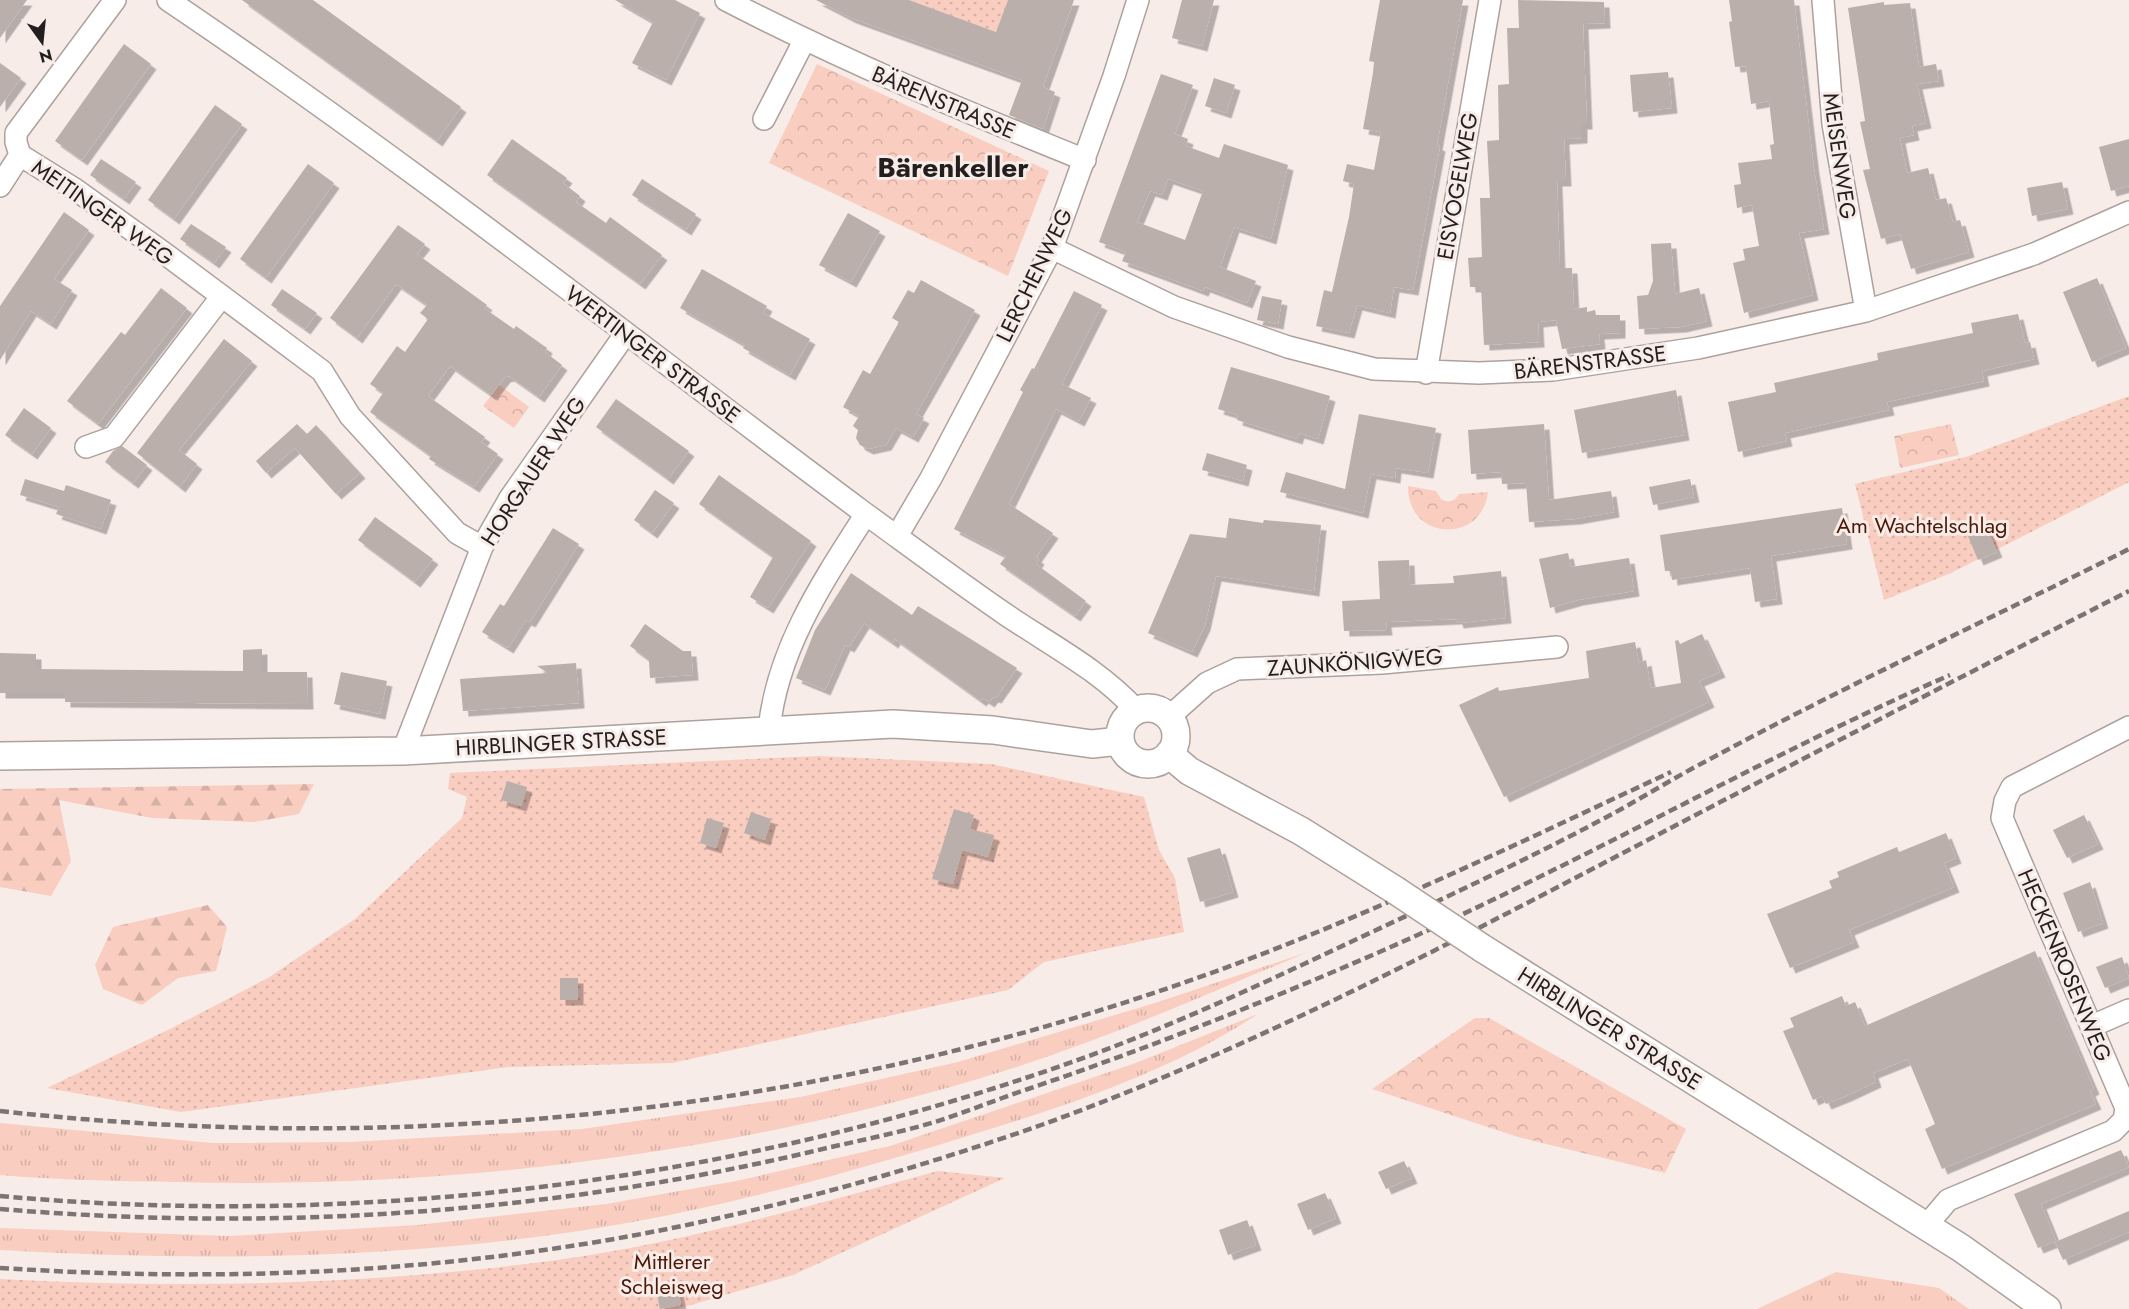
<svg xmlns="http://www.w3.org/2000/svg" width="2129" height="1309" font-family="Jost,sans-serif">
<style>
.grass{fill:url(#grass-tufts)}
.forest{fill:url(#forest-firs)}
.park{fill:url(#park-crowns)}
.garden{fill:url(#garden-dots)}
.building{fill:#baafab;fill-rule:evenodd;filter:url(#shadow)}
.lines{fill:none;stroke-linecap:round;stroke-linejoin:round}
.minor-casing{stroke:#aca19d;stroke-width:24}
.tertiary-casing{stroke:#aca19d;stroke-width:30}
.minor{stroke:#fff;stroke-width:21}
.tertiary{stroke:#fff;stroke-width:27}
.rail{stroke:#7b7472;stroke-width:4.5;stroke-dasharray:9 4.5;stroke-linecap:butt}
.tertiary-bridge-casing{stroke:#aca19d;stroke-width:30;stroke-linecap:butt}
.tertiary-bridge{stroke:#fff;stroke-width:27}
.labels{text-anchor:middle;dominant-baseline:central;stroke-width:6;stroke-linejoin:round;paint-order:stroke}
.street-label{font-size:22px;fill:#231f1e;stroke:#f8ece8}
.park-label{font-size:22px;fill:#4d1a0a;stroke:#f8ece8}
.district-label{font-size:28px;font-weight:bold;fill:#231f1e;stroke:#f8ece8}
</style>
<defs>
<pattern id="grass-tufts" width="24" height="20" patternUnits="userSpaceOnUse" patternTransform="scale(1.5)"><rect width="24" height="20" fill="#f9cdc0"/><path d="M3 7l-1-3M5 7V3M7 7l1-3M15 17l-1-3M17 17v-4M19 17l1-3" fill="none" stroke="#d5b0a5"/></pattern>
<pattern id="forest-firs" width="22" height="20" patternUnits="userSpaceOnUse" patternTransform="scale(1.5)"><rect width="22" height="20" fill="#f9cdc0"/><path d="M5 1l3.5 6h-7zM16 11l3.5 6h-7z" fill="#d5b0a5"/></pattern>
<pattern id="park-crowns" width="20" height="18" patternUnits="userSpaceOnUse" patternTransform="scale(1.5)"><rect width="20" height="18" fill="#f9cdc0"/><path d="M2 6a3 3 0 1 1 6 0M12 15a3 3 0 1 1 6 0" fill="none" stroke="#d5b0a5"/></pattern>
<pattern id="garden-dots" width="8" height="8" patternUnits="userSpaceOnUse" patternTransform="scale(1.5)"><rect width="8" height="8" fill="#f9cdc0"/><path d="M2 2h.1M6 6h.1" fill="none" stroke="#d5b0a5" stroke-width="1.8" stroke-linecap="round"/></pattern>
<filter id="shadow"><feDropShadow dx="5.5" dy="5.5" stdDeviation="0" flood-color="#0004"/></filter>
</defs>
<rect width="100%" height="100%" fill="#f8ece8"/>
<path class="grass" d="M 1308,952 C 1200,997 1093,1045 981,1078 C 720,1156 447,1189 175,1182 C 117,1181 58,1180 0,1175 L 0,1123 L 212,1143 L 350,1142 L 582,1129 L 800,1097 L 958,1062 L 1155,1003 Z
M 1258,1014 C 1169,1073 1060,1108 958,1139 C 834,1177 707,1212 579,1231 C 388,1260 192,1261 0,1250 L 0,1228 L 228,1236 L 418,1225 L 606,1204 L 736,1181 L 890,1146 L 1133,1064 Z
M 1836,1272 L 1939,1288 L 1969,1309 L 1757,1309 Z"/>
<path class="forest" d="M 314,784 L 299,814 L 254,822 L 152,818 L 59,800 L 71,861 L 51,896 L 0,887 L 0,789 Z
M 208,905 L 227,927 L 216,971 L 178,978 L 142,1005 L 103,989 L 95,965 L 113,927 Z"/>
<path class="park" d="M 817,64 L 1049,171 L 1008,276 L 769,163 Z
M 499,385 L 529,407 L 514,428 L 483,406 Z
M 1951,424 L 1959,455 L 1900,468 L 1894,436 Z
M 1408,486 L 1436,491 L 1441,499 C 1448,503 1455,502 1459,494 L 1488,492 C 1482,545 1407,541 1408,486 Z
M 1475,1018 L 1489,1018 L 1686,1129 L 1665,1173 L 1518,1137 L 1372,1089 Z"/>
<path class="garden" d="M 909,0 L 1008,0 L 996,32 Z
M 2129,396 L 2129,482 L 1951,573 L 1884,600 L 1855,484 L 1966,457 Z
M 818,756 L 991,764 L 1144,797 L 1159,850 L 1175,878 L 1184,932 L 1044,962 L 1008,990 L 672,1063 L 508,1067 L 181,1112 L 47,1088 L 172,1028 L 268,978 L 355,919 L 462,818 L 467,797 L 448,789 L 450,773 Z
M 938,1171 L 1005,1178 L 793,1275 L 677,1309 L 0,1309 L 0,1279 C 187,1289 371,1285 557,1260 C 687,1242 812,1205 938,1171 Z"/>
<path class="building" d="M 0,0 L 27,0 L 0,38 Z
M 242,0 L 313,0 L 461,107 L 437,141 Z
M 615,0 L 675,0 L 700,13 L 666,80 L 632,63 L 653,22 Z
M 816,0 L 909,0 L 996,32 L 1008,0 L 1074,0 L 1043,87 L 1055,92 L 1043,129 L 1009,115 L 1022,80 L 851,18 Z
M 1182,0 L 1214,0 L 1202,46 L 1172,38 Z
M 1380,0 L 1463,0 L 1437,145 L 1440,146 L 1413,290 L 1394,287 L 1390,313 L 1357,305 L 1349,333 L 1316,326 L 1324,290 L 1332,292 L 1349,217 L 1354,184 L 1343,181 L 1347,164 L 1374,170 L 1381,132 L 1363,129 L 1373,73 L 1374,62 L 1369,61 Z
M 1518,0 L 1604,2 L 1605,23 L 1583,24 L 1587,124 L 1582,124 L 1582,138 L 1564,139 L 1566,181 L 1557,181 L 1560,268 L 1572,268 L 1574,309 L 1587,307 L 1587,312 L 1595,310 L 1596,315 L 1620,315 L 1620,333 L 1599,334 L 1600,344 L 1562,349 L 1556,320 L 1538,322 L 1539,342 L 1484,345 L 1481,287 L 1470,287 L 1468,258 L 1482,257 L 1480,198 L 1490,198 L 1487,141 L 1499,140 L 1498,85 L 1509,84 L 1507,28 L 1519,28 Z
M 1729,0 L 1794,0 L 1814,169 L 1824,229 L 1799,233 L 1813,295 L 1744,313 L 1733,263 L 1745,260 L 1743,249 L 1759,246 L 1752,205 L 1737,208 L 1734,185 L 1741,184 L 1738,163 L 1772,159 L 1770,145 L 1774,144 L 1769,101 L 1751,104 L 1746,66 L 1735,67 L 1729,22 L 1732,21 Z
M 1884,2 L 1884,5 L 1910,3 L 1919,67 L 1936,64 L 1939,81 L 1917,84 L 1926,123 L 1912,126 L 1914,135 L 1900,138 L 1907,173 L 1928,168 L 1936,200 L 1946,198 L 1953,222 L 1960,220 L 1969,252 L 1911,269 L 1900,234 L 1881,239 L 1863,170 L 1870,169 L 1860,122 L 1865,121 L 1848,8 Z
M 124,44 L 151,64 L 82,160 L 55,141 Z
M 0,63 L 21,78 L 0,107 Z
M 1668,72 L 1672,108 L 1633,112 L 1630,75 Z
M 1161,74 L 1193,85 L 1175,134 L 1188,139 L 1186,146 L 1219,158 L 1224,144 L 1288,165 L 1271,239 L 1234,227 L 1220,267 L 1256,281 L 1247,303 L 1205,287 L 1203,291 L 1122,261 L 1126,252 L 1099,242 ZM 1168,179 L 1203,191 L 1185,240 L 1137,222 L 1150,191 L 1162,195 Z
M 1214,78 L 1235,85 L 1226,113 L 1205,106 Z
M 215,105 L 242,124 L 174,219 L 148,200 Z
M 512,139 L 567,178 L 563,183 L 580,196 L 576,202 L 606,223 L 610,217 L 662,255 L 640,284 L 487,175 Z
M 2129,139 L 2129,186 L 2111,191 L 2099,147 Z
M 101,159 L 136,182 L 124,199 L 90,175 Z
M 308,164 L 334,183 L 266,278 L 240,259 Z
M 642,179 L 696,214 L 686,230 L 632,195 Z
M 2062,182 L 2068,209 L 2032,216 L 2027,188 Z
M 64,212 L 89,230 L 54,279 L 72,290 L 51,324 L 31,311 L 0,360 L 0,306 Z
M 848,213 L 880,231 L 851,282 L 819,265 Z
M 191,224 L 226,247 L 214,263 L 180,239 Z
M 398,225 L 425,244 L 417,254 L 487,305 L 484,308 L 514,329 L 516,326 L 547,348 L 545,352 L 562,365 L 539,397 L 509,376 L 505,377 L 491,395 L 450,366 L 428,396 L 485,437 L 481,442 L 498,454 L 474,487 L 429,459 L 431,456 L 370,412 L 383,393 L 370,384 L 397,346 L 405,352 L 428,319 L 420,313 L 427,305 L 396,284 L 357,338 L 330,318 Z
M 1671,243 L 1675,294 L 1699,288 L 1707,321 L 1681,327 L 1639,329 L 1637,296 L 1648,295 L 1653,281 L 1651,244 Z
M 702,269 L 767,306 L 763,313 L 810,339 L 790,375 L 743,348 L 745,345 L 680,308 Z
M 2097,278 L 2126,348 L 2092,362 L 2063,292 Z
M 921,280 L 975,310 L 916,414 L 924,418 L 913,437 L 896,428 L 886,445 L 868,449 L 860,445 L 856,438 L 858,430 L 853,426 L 859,416 L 843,407 L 863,370 L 870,374 L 899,322 L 892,318 L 908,290 L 914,293 Z
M 161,288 L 187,308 L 98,424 L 67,401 L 121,332 L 125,335 Z
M 282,289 L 317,313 L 305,329 L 271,305 Z
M 1074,291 L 1102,305 L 1062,384 L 1091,398 L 1079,421 L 1056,409 L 1009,504 L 1053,533 L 1036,557 L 1039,559 L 1036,564 L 1086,601 L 1075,616 L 1000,564 L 1006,556 L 954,529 L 1023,392 L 1020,390 L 1032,368 L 1034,369 Z
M 1262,296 L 1282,300 L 1278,324 L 1257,320 Z
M 2018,314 L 2025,343 L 2030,342 L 2034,359 L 1982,371 L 1984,381 L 1887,402 L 1889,410 L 1785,433 L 1787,441 L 1738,452 L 1728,402 L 1776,392 L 1774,383 L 1878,360 L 1877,353 L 1973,333 L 1971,323 Z
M 224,339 L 252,361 L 179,450 L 197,464 L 180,487 L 137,453 Z
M 1231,367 L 1330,396 L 1318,439 L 1299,433 L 1297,439 L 1237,420 L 1238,415 L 1218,409 Z
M 1676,390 L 1684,435 L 1582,453 L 1574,410 Z
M 616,399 L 689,451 L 668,479 L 596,427 Z
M 24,408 L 51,428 L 32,454 L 5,435 Z
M 1359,414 L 1436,428 L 1428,473 L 1396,468 L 1395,478 L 1371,474 L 1363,513 L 1280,492 L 1286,472 L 1345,489 Z
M 297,424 L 307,434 L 316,425 L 360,473 L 336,494 L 295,448 L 266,473 L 256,461 Z
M 1544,424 L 1549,500 L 1611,491 L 1614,512 L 1575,519 L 1529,522 L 1526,483 L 1502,484 L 1501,472 L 1471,474 L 1468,430 Z
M 122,446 L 147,465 L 133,483 L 105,462 L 113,451 Z
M 1207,453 L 1247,465 L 1243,481 L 1202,470 Z
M 719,475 L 811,541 L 768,608 L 750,597 L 773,557 L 699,504 Z
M 25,479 L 64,491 L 66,485 L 111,500 L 101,529 L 56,514 L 59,507 L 20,495 Z
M 1690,479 L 1694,497 L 1653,505 L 1649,487 Z
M 655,490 L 674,503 L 652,533 L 634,520 Z
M 1842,508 L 1847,544 L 1771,556 L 1777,599 L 1755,602 L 1750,568 L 1672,580 L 1671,571 L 1665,571 L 1660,535 Z
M 375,517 L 433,559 L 415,582 L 358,540 Z
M 1229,518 L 1263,523 L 1264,520 L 1321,525 L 1314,591 L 1216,576 L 1205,625 L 1192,652 L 1148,633 L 1190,534 L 1226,538 Z
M 1984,522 L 1997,552 L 1978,560 L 1965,529 Z
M 553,528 L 579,544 L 530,622 L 526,620 L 508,648 L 482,632 L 500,604 L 504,606 Z
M 1568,553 L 1571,567 L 1629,558 L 1634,591 L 1578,600 L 1550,608 L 1539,559 Z
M 1409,560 L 1410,585 L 1454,583 L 1453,576 L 1501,571 L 1506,618 L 1458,623 L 1457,619 L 1386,622 L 1387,630 L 1344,631 L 1342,601 L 1380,599 L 1378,561 Z
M 851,573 L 912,615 L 918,606 L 1017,668 L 996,698 L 993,697 L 989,702 L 983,698 L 981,701 L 895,639 L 893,643 L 864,623 L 849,647 L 845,645 L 825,690 L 796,678 L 815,630 Z
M 645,624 L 683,651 L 691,651 L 693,675 L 650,678 L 649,660 L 630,646 Z
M 1702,634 L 1720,672 L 1699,681 L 1709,702 L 1504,797 L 1459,705 L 1498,687 L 1499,691 L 1589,678 L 1586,651 L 1635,642 L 1639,663 L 1646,660 L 1651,688 L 1681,683 L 1675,641 L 1678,640 L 1680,644 Z
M 262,649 L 262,672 L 307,672 L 308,704 L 65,702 L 65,693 L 0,693 L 0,653 L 36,654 L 36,669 L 243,671 L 243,650 Z
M 576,663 L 579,703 L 463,711 L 460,679 L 548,673 L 537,666 Z
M 341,672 L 387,681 L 380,714 L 334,704 Z
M 507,781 L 527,787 L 521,806 L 501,800 Z
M 954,809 L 974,815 L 970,829 L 994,835 L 988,857 L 962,850 L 953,884 L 932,879 Z
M 751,812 L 771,819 L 765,840 L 744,833 Z
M 2084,815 L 2098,844 L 2067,858 L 2053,830 Z
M 707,818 L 724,823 L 716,848 L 700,843 Z
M 1946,833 L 1956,858 L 1944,863 L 1954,887 L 1849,930 L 1854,942 L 1790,968 L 1767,914 L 1832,888 L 1829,881 L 1839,877 L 1837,872 L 1897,847 L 1899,852 Z
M 1220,848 L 1233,892 L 1200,902 L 1187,858 Z
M 2090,882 L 2103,923 L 2078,932 L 2063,893 Z
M 2035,951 L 2094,1089 L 2090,1091 L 2096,1104 L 1942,1169 L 1925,1129 L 1935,1124 L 1908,1059 L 1873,1073 L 1876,1082 L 1846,1096 L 1826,1104 L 1822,1096 L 1813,1100 L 1783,1031 L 1794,1027 L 1790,1018 L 1842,996 L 1846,1006 L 1855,1002 L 1865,1026 Z
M 2122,957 L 2129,978 L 2105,988 L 2096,967 Z
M 560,978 L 578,978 L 578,1000 L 560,1000 Z
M 2121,1150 L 2129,1167 L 2041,1204 L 2056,1241 L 2038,1248 L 2014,1194 Z
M 1404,1161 L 1412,1178 L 1386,1189 L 1378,1172 Z
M 1325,1193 L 1336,1218 L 1308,1230 L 1297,1204 Z
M 2129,1211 L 2129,1232 L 2063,1260 L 2055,1242 Z
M 1247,1220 L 1256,1245 L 1228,1255 L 1219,1230 Z
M 677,1286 L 681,1305 L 660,1309 L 656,1290 Z"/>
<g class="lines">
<g class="minor-casing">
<path id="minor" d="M 115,0 L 16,133 L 16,142 L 20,155 L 76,190 L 164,253 L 322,371 L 350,416 L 457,533 L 482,547
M 168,0 C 407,161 632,340 863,512 C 910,546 957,581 1005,614 C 1049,644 1100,670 1136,710
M 726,0 C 842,60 963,111 1085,160
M 1823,0 L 1833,124 L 1866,311
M 764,119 L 804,41
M 0,186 L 20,155
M 1052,248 L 1174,307 L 1288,347 L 1374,369 L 1479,373 L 1553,370 L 1698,348 L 1866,311 L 2034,254 L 2129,212
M 1426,373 L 1490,0
M 86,447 L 114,437 L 222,296
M 897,536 L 931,478 L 1052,248 L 1114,76 L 1138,0
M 1169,717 L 1207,683 L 1237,669 L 1382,663 L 1557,647
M 769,730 C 777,649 823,581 866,514
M 403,751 L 482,547 L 510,498 L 626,333
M 2092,1026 L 2129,1010
M 1926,1226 L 1948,1200 L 2113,1131 L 2124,1120 L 2126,1108 L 2002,818 L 2005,801 L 2012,787 L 2129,727"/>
</g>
<g class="tertiary-casing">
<path id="tertiary" d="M1120 736a28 28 0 1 1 56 0a28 28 0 1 1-56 0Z
M 1169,754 L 1189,771 L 1301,831 L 1395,890
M 0,756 L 403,751 L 893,724 L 993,730 L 1092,744 L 1120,741
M 1482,948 L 1961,1248 L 2047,1309"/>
</g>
<use href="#minor" class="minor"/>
<use href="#tertiary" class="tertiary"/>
<path class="rail" d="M 0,1111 C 418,1158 847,1110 1241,962 C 1388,907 1529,838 1671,772
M 0,1196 C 365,1229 741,1182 1086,1057 C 1179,1023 1268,981 1357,939 C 1440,900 1522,862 1603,819 C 1639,800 1675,777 1712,758 C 1849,684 1990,619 2129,549
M 0,1209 C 272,1232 544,1214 810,1152 C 847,1143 884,1136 921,1126 C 957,1116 992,1101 1028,1089 C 1149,1048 1267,1001 1384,950 C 1576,866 1758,759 1950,675
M 0,1268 C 186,1280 373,1276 558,1248 C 721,1224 888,1179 1044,1124 C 1237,1054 1420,959 1602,864 C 1777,772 1953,681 2129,591"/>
<g class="tertiary-bridge-casing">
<path id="tertiary-bridge" d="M 1395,890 L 1482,948"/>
</g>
<use href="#tertiary-bridge" class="tertiary-bridge"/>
</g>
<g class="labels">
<g class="street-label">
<text transform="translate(944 102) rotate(23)">BÄRENSTRASSE</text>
<text transform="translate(1840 156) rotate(82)">MEISENWEG</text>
<text transform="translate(1457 186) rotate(-80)">EISVOGELWEG</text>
<text transform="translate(103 212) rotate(35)">MEITINGER WEG</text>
<text transform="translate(1034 275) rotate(-64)">LERCHENWEG</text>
<text transform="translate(653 354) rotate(37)">WERTINGER STRASSE</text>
<text transform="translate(1590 362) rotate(-7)">BÄRENSTRASSE</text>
<text transform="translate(533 471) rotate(-57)">HORGAUER WEG</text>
<text transform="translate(1355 662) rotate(-4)">ZAUNKÖNIGWEG</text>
<text transform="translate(561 742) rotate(-3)">HIRBLINGER STRASSE</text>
<text transform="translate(2065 965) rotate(67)">HECKENROSENWEG</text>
<text transform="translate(1610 1028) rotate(32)">HIRBLINGER STRASSE</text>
</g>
<g class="park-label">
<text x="1922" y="525">Am Wachtelschlag</text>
<text x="672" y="1261">Mittlerer<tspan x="672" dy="25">Schleisweg</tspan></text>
</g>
<g class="district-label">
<text x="953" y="167">Bärenkeller</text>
</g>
</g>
<g transform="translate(42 42) rotate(165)" stroke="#f8ece8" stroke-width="4.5" paint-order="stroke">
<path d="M0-4.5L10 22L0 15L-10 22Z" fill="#231f1e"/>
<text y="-9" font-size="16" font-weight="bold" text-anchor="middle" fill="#231f1e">N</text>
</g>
</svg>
